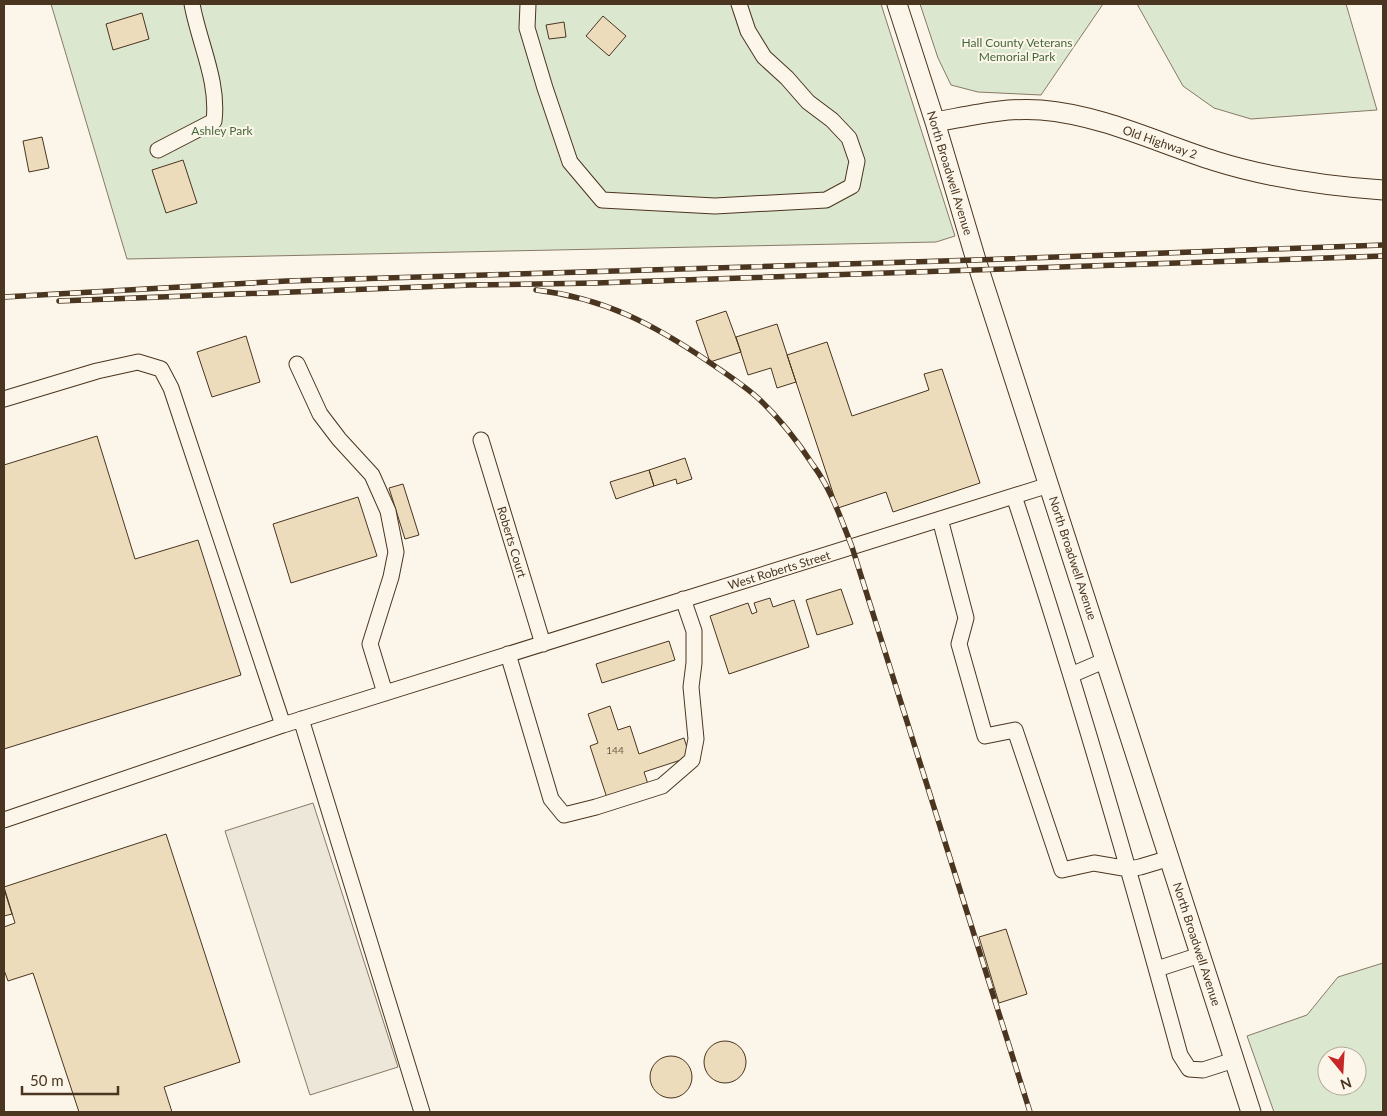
<svg xmlns="http://www.w3.org/2000/svg" width="1387" height="1116" font-family="Lato,sans-serif">
<style>
.green{fill:#dce7d0;stroke:#887966;fill-rule:evenodd}
.parking{fill:#ede7d9;stroke:#887966}
.building{fill:#ecdcbc;stroke:#4a3520}
.lines{fill:none;stroke-linecap:round;stroke-linejoin:round}
.minor-casing{stroke:#4a3520;stroke-width:17}
.major-casing{stroke:#4a3520;stroke-width:21}
.minor{stroke:#fbf6e9;stroke-width:15}
.major{stroke:#fbf6e9;stroke-width:19}
.rail-casing{stroke:#4a3520;stroke-width:5.5}
.rail{stroke:#fbf6e9;stroke-width:4;stroke-dasharray:11;stroke-linecap:butt}
.labels{text-anchor:middle;dominant-baseline:central;stroke-width:4;stroke-linejoin:round;paint-order:stroke}
.number-label{font-size:10px;fill:#725f47}
.park-label{font-size:12px;fill:#436837;stroke:#fbf6e9}
.street-label{font-size:12px;fill:#4a3520;stroke:#fbf6e9}
</style>
<rect width="100%" height="100%" fill="#fbf6e9"/>
<path class="green" d="M 51,4 L 881,4 L 955,236 L 936,242 L 127,259 Z
M 920,4 L 1103,4 L 1041,95 L 978,92 L 951,85 L 938,58 Z
M 1137,4 L 1346,4 L 1377,110 L 1251,119 L 1214,108 L 1183,86 Z
M 1383,963 L 1383,1112 L 1274,1112 L 1247,1036 L 1307,1015 L 1338,977 ZM 1327,1056 L 1357,1056 L 1357,1086 L 1327,1086 Z"/>
<path class="parking" d="M 313,803 L 398,1067 L 310,1095 L 225,831 Z"/>
<path class="building" d="M 142,13 L 149,39 L 113,50 L 106,24 Z
M 603,16 L 626,36 L 609,56 L 586,36 Z
M 564,22 L 566,37 L 549,39 L 546,25 Z
M 42,137 L 49,168 L 29,172 L 23,141 Z
M 183,160 L 197,203 L 166,213 L 152,170 Z
M 726,311 L 741,352 L 710,362 L 696,321 Z
M 777,324 L 796,382 L 777,388 L 771,368 L 748,375 L 736,337 Z
M 246,336 L 260,382 L 212,397 L 197,352 Z
M 827,342 L 852,416 L 929,390 L 924,374 L 942,369 L 980,483 L 893,512 L 886,492 L 838,508 L 787,355 Z
M 97,436 L 135,559 L 198,540 L 241,675 L 4,749 L 4,465 Z
M 685,458 L 692,479 L 677,484 L 676,479 L 654,486 L 649,470 Z
M 649,470 L 654,486 L 616,499 L 610,482 Z
M 403,484 L 419,535 L 405,539 L 389,488 Z
M 358,497 L 377,556 L 291,583 L 273,524 Z
M 841,589 L 853,624 L 817,635 L 806,600 Z
M 770,598 L 773,607 L 794,600 L 809,647 L 729,674 L 710,616 L 748,603 L 752,614 L 757,612 L 754,603 Z
M 669,641 L 675,660 L 602,683 L 596,664 Z
M 610,706 L 618,730 L 630,726 L 639,754 L 684,738 L 690,757 L 644,772 L 648,784 L 607,798 L 590,746 L 598,743 L 588,714 Z
M 166,834 L 240,1062 L 164,1087 L 172,1112 L 79,1112 L 33,973 L 8,981 L 4,970 L 4,927 L 15,923 L 4,887 Z
M 4,889 L 12,914 L 4,916 Z
M 1006,929 L 1027,994 L 999,1003 L 979,937 Z
M704 1062a21 21 0 1 1 42 0a21 21 0 1 1-42 0Z
M650 1077a21 21 0 1 1 42 0a21 21 0 1 1-42 0Z"/>
<g class="lines">
<g class="minor-casing">
<path id="minor" d="M 528,4 L 527,28 L 545,88 L 570,162 L 602,200 L 715,206 L 826,200 L 852,186 L 857,161 L 849,138 L 832,120 L 808,102 L 787,78 L 764,57 L 748,31 L 739,4
M 158,150 L 214,121 C 219,81 199,43 192,4
M 297,364 L 320,414 L 339,439 L 372,475 L 388,511 L 396,552 L 391,577 L 370,644 L 385,693
M 4,399 L 97,371 L 138,362 L 161,369 L 171,388 L 283,725
M 481,440 L 543,644
M 1014,496 C 1075,681 1129,868 1180,1055 L 1189,1069 L 1203,1070 L 1234,1060
M 940,519 L 966,618 L 959,644 L 985,736 L 1015,730 L 1062,870 L 1094,863 L 1129,869 L 1140,867 L 1170,858
M 508,654 L 551,799 L 564,815 L 596,807 L 662,786 L 692,760 L 696,739 L 691,687 L 694,663 L 694,631 L 683,599
M 1071,675 L 1106,660
M 301,719 L 422,1112
M 4,820 L 283,725 L 1049,485
M 1157,969 L 1200,955"/>
</g>
<g class="major-casing">
<path id="major" d="M 897,4 L 935,122 L 976,260 L 1251,1112
M 935,122 C 970,116 1005,107 1041,110 C 1102,115 1158,143 1215,161 C 1269,178 1327,186 1383,190"/>
</g>
<use href="#minor" class="minor"/>
<use href="#major" class="major"/>
<g class="rail-casing">
<path id="rail" d="M 536,290 C 604,298 653,324 709,362 C 726,374 745,386 760,400 C 780,419 798,442 813,465 C 831,489 841,519 852,547 L 1030,1112
M 4,297 L 287,281 L 976,260 L 1383,245
M 59,301 L 471,285 L 596,283 L 1383,256"/>
</g>
<use href="#rail" class="rail"/>
</g>
<g class="labels">
<g class="number-label">
<text x="615" y="750">144</text>
</g>
<g class="park-label">
<text x="1017" y="42">Hall County Veterans<tspan x="1017" dy="14">Memorial Park</tspan></text>
<text x="222" y="130">Ashley Park</text>
</g>
<g class="street-label">
<text transform="translate(1160 142) rotate(19)">Old Highway 2</text>
<text transform="translate(950 173) rotate(73)">North Broadwell Avenue</text>
<text transform="translate(512 542) rotate(73)">Roberts Court</text>
<text transform="translate(1073 558) rotate(72)">North Broadwell Avenue</text>
<text transform="translate(779 570) rotate(-17)">West Roberts Street</text>
<text transform="translate(1197 944) rotate(72)">North Broadwell Avenue</text>
</g>
</g>
<rect width="1387" height="1116" fill="none" stroke="#4a3520" stroke-width="10"/>
<g transform="translate(1342 1071) rotate(162)"><circle r="24" fill="#fbf6e9" stroke="#b4a999"/>
<path d="M0-4L9 19L0 12L-9 19Z" fill="#c62828"/>
<text y="-8" font-size="14" font-weight="bold" text-anchor="middle" fill="#4a3520">N</text>
</g>
<path d="M22 1086v8h96v-8" fill="none" stroke="#4a3520" stroke-width="2.5"/>
<text x="30" y="1086" font-size="15" fill="#4a3520" stroke="#fbf6e9" stroke-width="4" paint-order="stroke">50 m</text>
</svg>
